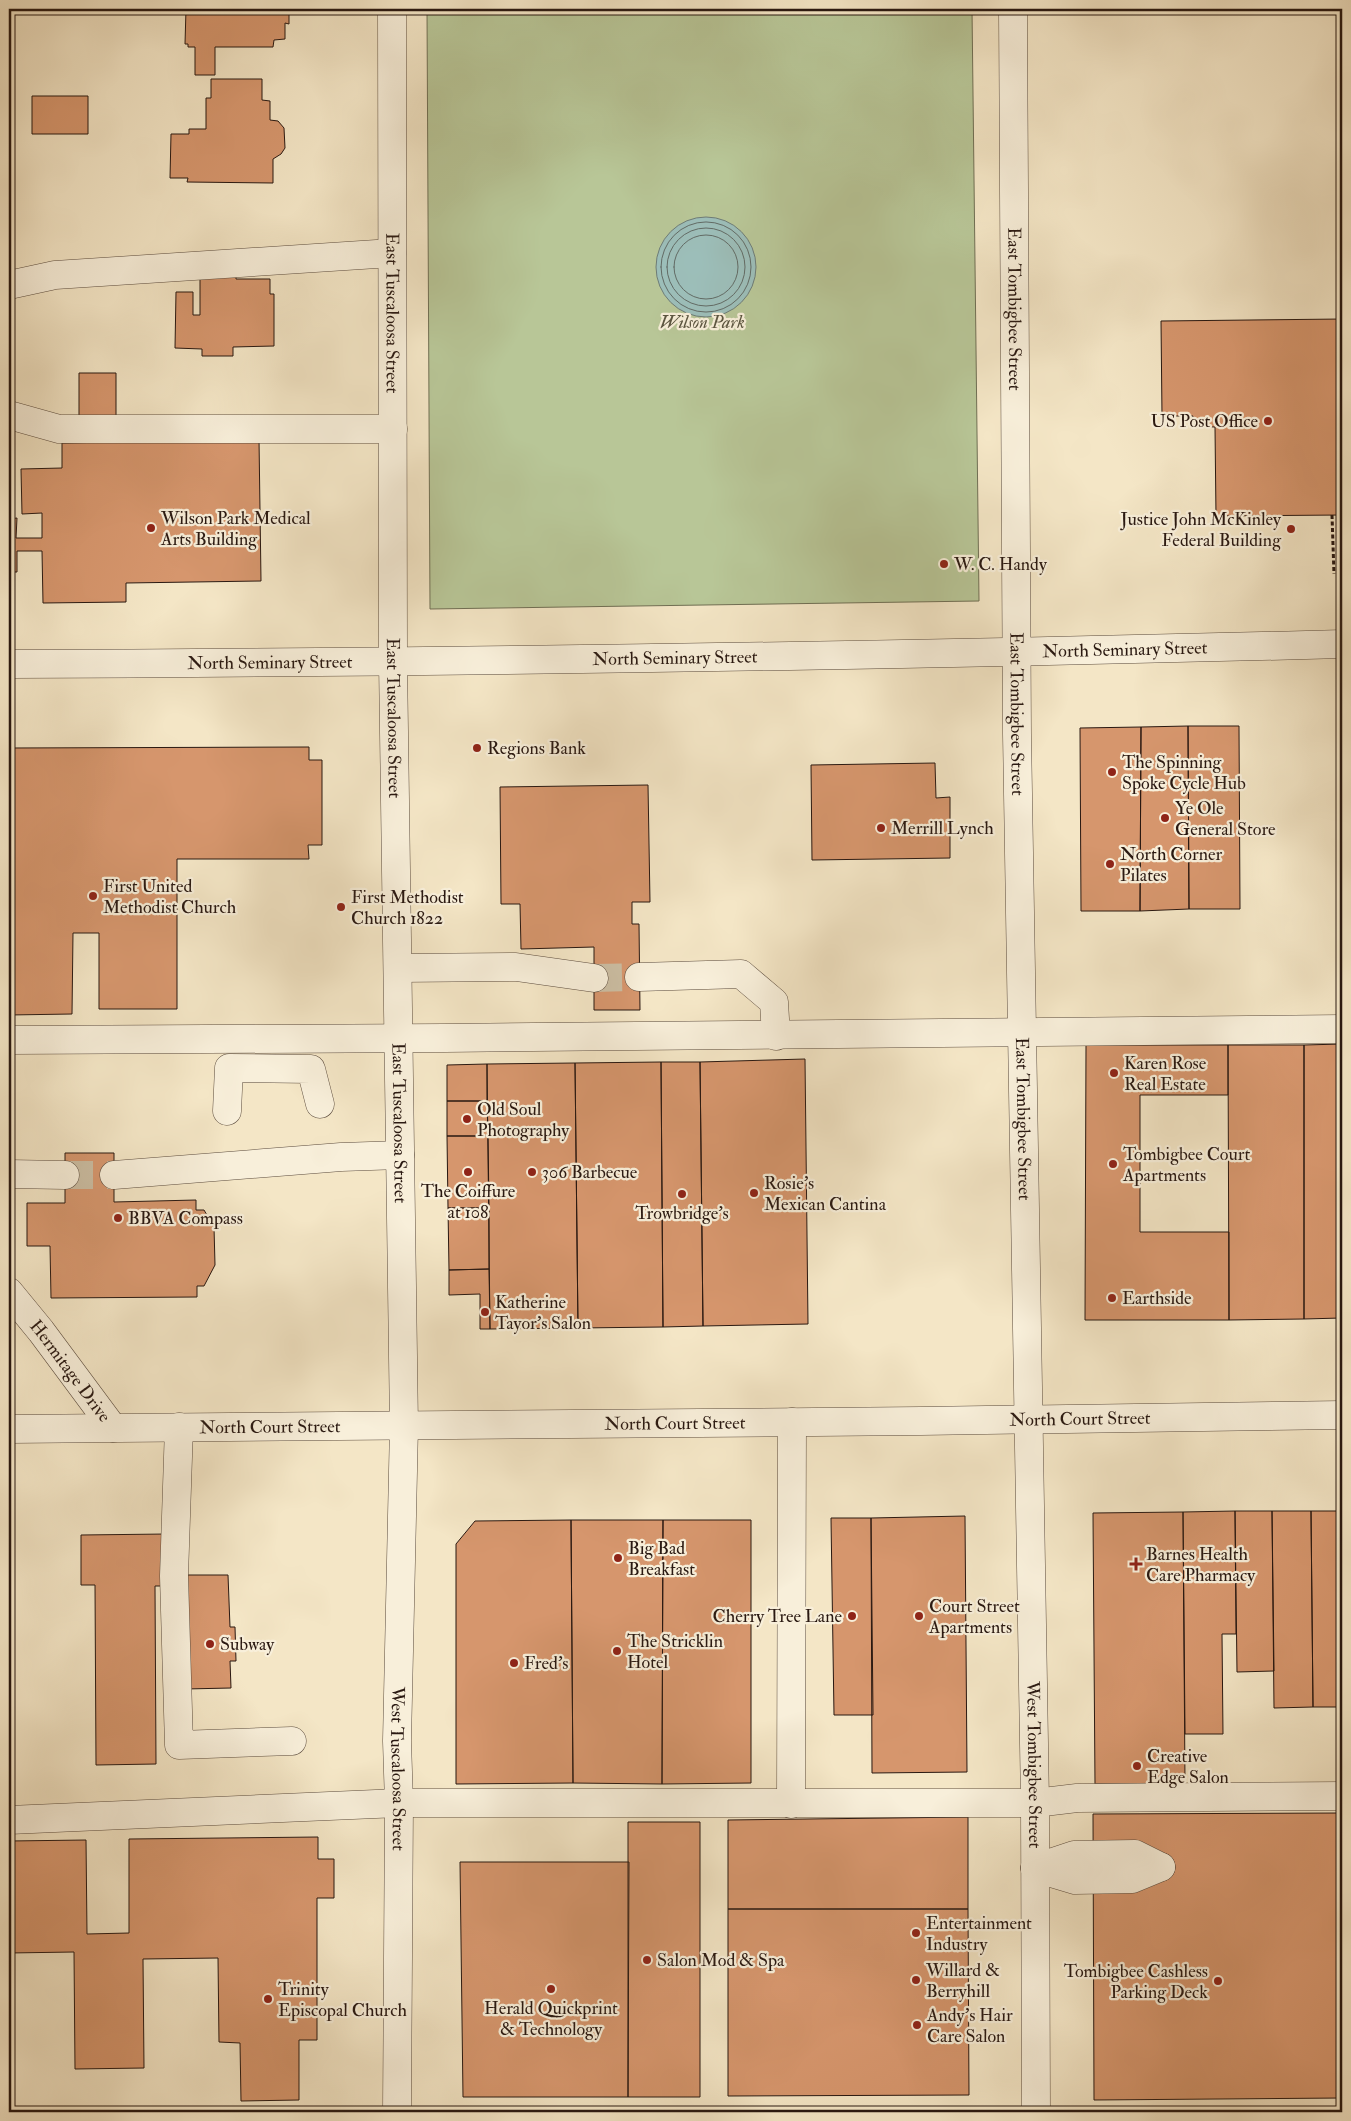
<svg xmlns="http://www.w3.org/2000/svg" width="1351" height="2121" font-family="'IM FELL Double Pica',serif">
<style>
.green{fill:#b8c697;stroke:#706f54}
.water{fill:#9cbeb9;stroke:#6e7c76}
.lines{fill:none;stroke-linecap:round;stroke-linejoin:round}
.shore{stroke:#626b65;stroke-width:1}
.building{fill:#d6966d;stroke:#291811}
.minor-tunnel{stroke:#cbbda2;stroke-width:28;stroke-dasharray:28 14;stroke-linecap:butt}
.minor-casing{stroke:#5c4c3e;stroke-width:29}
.path{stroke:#291811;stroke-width:3;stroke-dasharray:4 2.5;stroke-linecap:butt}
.minor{stroke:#f8efda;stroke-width:28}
.poi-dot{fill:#8f2418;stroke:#f8efda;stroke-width:2}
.labels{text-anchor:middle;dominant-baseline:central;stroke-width:4.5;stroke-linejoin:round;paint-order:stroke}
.street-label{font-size:18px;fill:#291811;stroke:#f8efda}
.park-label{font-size:18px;font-style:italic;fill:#5b5540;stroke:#f8efda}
.poi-label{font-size:18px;fill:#291811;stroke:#f8efda;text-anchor:start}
</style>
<rect width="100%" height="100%" fill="#f4e6c6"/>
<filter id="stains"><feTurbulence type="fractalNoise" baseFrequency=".004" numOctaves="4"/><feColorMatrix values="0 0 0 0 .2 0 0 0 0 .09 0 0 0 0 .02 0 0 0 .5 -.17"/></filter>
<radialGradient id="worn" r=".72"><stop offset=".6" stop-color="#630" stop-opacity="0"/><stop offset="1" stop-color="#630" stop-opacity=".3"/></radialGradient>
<path class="green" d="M 427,9 L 972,9 L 979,601 L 430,609 Z"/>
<path class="water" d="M656 267a50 50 0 1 1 100 0a50 50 0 1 1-100 0Z"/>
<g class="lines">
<path class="shore" d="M661 267a45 45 0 1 1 90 0a45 45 0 1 1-90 0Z
M667 267a39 39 0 1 1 78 0a39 39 0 1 1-78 0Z
M674 267a32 32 0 1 1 64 0a32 32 0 1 1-64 0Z"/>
</g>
<path class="building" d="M 186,9 L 289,9 L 289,24 L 285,23 L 285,39 L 274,40 L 273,47 L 215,47 L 215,75 L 195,75 L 195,47 L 188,47 L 188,44 L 185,44 Z
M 211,79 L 262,79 L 262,100 L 270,101 L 270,120 L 278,121 L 284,128 L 285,148 L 281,154 L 273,159 L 273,183 L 187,182 L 188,178 L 170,178 L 171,134 L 189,134 L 189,129 L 206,129 L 206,98 L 211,98 Z
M 32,96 L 88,96 L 88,134 L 32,134 Z
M 200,271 L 236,271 L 236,279 L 270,279 L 270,294 L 274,294 L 274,346 L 233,347 L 233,356 L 202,356 L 202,349 L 175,348 L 176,292 L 193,292 L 193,315 L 200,315 Z
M 1342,319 L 1342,515 L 1216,516 L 1215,427 L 1193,426 L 1193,416 L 1162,416 L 1161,321 Z
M 79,373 L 116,373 L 116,416 L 79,416 Z
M 259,439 L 261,581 L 126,583 L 126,602 L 43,603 L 42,551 L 17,551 L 17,572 L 9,572 L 9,519 L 17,518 L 16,538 L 42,538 L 42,513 L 22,514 L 21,469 L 62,468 L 62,443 Z
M 1188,726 L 1189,909 L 1140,911 L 1141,727 Z
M 1188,726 L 1239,726 L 1240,909 L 1189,909 Z
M 1141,727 L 1140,911 L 1081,911 L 1080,728 Z
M 309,747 L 309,760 L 322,760 L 322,845 L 308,845 L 309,859 L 177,859 L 177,1009 L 99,1009 L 99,933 L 73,933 L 72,1014 L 9,1015 L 9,748 Z
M 935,763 L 936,798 L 950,797 L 950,858 L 812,860 L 811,765 Z
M 648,785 L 650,902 L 632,902 L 632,924 L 639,924 L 640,1010 L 594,1010 L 594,947 L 521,949 L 520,904 L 501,904 L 500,787 Z
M 1342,1044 L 1341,1318 L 1304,1319 L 1304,1045 Z
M 1086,1045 L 1228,1045 L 1228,1095 L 1140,1095 L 1140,1232 L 1229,1232 L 1229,1320 L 1085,1320 Z
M 1228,1045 L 1304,1045 L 1304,1319 L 1229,1320 Z
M 1342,1048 L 1342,1318 L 1341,1318 Z
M 805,1059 L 808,1324 L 703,1326 L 700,1062 Z
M 661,1062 L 700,1062 L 703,1326 L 663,1327 Z
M 661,1062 L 663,1327 L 578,1328 L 575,1063 Z
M 575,1063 L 578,1328 L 490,1329 L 487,1064 Z
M 487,1064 L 487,1101 L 447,1101 L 447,1065 Z
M 447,1101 L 487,1101 L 488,1136 L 447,1136 Z
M 447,1136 L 488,1136 L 489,1208 L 448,1208 Z
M 65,1153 L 114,1153 L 114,1202 L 196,1200 L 196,1210 L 204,1210 L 214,1227 L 215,1265 L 204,1286 L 197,1286 L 197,1297 L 51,1298 L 50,1246 L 27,1246 L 27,1203 L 65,1203 Z
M 448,1208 L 489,1208 L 489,1269 L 449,1270 Z
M 489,1269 L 490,1329 L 480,1329 L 480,1294 L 449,1295 L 449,1270 Z
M 1235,1511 L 1236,1634 L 1222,1634 L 1223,1734 L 1185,1734 L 1183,1512 Z
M 1235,1511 L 1272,1511 L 1274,1671 L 1237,1672 Z
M 1272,1511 L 1311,1511 L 1313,1707 L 1274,1708 Z
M 1311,1511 L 1342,1511 L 1342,1707 L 1313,1707 Z
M 1183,1512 L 1185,1783 L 1095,1784 L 1093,1513 Z
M 965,1516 L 967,1772 L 872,1773 L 871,1518 Z
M 831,1518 L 871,1518 L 873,1715 L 834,1715 Z
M 571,1520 L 573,1783 L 456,1784 L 456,1544 L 475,1521 Z
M 571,1520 L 663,1520 L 662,1784 L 573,1783 Z
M 663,1520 L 751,1520 L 751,1783 L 662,1784 Z
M 166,1534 L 166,1586 L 155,1586 L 156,1764 L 96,1765 L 95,1585 L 81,1585 L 81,1535 Z
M 182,1575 L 228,1575 L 230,1627 L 235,1627 L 236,1661 L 230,1661 L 231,1688 L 185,1689 Z
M 1342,1813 L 1342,2098 L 1094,2100 L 1093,1814 Z
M 968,1817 L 968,1909 L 728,1909 L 728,1820 Z
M 628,1822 L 700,1822 L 700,2097 L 628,2097 Z
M 318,1837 L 318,1859 L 334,1859 L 334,1898 L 317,1898 L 317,2040 L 299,2040 L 299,2100 L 241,2101 L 240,2043 L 219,2042 L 218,1958 L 143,1959 L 144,2068 L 75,2069 L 74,1952 L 9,1953 L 9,1841 L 86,1840 L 87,1934 L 129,1933 L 129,1839 Z
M 460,1862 L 629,1862 L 628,2097 L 463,2097 Z
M 728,1909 L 968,1909 L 969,2095 L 728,2096 Z"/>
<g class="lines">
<path class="minor-tunnel" d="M 594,978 L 639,977
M 65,1175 L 114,1175"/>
<g class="minor-casing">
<g id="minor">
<path id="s1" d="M 392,9 L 393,662 L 404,1426 L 397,1741 L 399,1803 L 397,2112"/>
<path id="s2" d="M 1013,9 L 1017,734 L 1035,1803 L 1036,2112"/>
<path d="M 9,285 L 55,275 L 392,253"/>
<path d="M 9,415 L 59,429 L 393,429"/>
<path id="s3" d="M 9,664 C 453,662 898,656 1342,644"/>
<path d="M 398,968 L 516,967 L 594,978"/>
<path d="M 639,977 L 741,974 L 774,1002 L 776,1036"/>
<path d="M 9,1040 L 445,1038 L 1342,1029"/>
<path d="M 227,1111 L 229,1068 L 311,1069 L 320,1104"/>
<path d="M 9,1174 L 65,1175"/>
<path d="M 114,1175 L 341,1157 L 400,1155"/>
<path id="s4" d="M 9,1292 L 41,1331 L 113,1428"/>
<path d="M 179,1427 L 174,1576 L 179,1745 L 292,1741"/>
<path id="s5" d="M 9,1429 L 921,1421 L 1342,1415"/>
<path d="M 791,1804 L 792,1422"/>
<path d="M 9,1820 L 399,1803 L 1035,1803 L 1077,1798 L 1342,1796"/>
<path d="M 1035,1868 L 1074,1855 L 1135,1854 L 1161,1867"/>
<path d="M 1035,1868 L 1075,1880 L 1132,1879 L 1161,1867"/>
</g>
</g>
<path class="path" d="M 1332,515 L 1334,574"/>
<use href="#minor" class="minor"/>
</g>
<g class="poi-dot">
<circle cx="1268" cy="421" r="5"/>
<circle cx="151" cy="528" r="5"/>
<circle cx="1291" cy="529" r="5"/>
<circle cx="944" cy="564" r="5"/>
<circle cx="477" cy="748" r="5"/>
<circle cx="1112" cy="772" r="5"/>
<circle cx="1165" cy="818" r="5"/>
<circle cx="881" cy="828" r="5"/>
<circle cx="1110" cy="864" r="5"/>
<circle cx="93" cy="896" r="5"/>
<circle cx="341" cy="907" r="5"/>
<circle cx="1114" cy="1073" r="5"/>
<circle cx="467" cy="1119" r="5"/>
<circle cx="1113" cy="1164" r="5"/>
<circle cx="468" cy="1172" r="5"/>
<circle cx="532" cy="1172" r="5"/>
<circle cx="754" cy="1193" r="5"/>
<circle cx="682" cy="1194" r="5"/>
<circle cx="118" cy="1218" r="5"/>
<circle cx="1112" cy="1298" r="5"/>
<circle cx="485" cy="1312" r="5"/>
<circle cx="618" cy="1558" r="5"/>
<path d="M1133.5 1556.5h5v5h5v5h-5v5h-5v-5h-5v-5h5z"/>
<circle cx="852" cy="1616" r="5"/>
<circle cx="919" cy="1616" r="5"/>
<circle cx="210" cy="1644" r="5"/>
<circle cx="617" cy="1651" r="5"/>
<circle cx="514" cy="1663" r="5"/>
<circle cx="1137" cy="1766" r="5"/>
<circle cx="916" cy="1933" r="5"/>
<circle cx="647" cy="1960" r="5"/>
<circle cx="916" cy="1980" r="5"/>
<circle cx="1218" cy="1981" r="5"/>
<circle cx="551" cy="1989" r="5"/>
<circle cx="268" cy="1999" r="5"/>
<circle cx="917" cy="2025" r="5"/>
</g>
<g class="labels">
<g class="street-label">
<text stroke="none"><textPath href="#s2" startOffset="300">East Tombigbee Street</textPath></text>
<text stroke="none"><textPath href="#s1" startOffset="304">East Tuscaloosa Street</textPath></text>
<text stroke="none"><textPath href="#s3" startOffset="1116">North Seminary Street</textPath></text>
<text stroke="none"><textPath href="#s3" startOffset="666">North Seminary Street</textPath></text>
<text stroke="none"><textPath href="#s3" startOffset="261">North Seminary Street</textPath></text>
<text stroke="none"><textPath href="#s2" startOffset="705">East Tombigbee Street</textPath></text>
<text stroke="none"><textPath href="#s1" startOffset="709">East Tuscaloosa Street</textPath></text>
<text stroke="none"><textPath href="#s2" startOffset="1110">East Tombigbee Street</textPath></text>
<text stroke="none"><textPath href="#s1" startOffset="1114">East Tuscaloosa Street</textPath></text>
<text stroke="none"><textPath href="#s4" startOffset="100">Hermitage Drive</textPath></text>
<text stroke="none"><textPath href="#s5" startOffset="1071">North Court Street</textPath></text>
<text stroke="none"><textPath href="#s5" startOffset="666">North Court Street</textPath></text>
<text stroke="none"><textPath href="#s5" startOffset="261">North Court Street</textPath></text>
<text stroke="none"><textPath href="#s2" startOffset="1756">West Tombigbee Street</textPath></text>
<text stroke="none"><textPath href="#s1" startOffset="1760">West Tuscaloosa Street</textPath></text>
</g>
<g class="park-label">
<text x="702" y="322">Wilson Park</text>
</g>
<g class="poi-label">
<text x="1258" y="421" text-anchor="end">US Post Office</text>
<text x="161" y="518">Wilson Park Medical<tspan x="161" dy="21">Arts Building</tspan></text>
<text x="1281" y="519" text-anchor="end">Justice John McKinley<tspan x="1281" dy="21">Federal Building</tspan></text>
<text x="954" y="564">W. C. Handy</text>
<text x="487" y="748">Regions Bank</text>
<text x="1122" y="762">The Spinning<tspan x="1122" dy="21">Spoke Cycle Hub</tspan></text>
<text x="1175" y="808">Ye Ole<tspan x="1175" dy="21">General Store</tspan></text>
<text x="891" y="828">Merrill Lynch</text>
<text x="1120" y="854">North Corner<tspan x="1120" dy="21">Pilates</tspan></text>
<text x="103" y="886">First United<tspan x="103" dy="21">Methodist Church</tspan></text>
<text x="351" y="897">First Methodist<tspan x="351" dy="21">Church 1822</tspan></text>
<text x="1124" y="1063">Karen Rose<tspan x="1124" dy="21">Real Estate</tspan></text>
<text x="477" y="1109">Old Soul<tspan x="477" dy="21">Photography</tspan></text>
<text x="1123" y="1154">Tombigbee Court<tspan x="1123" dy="21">Apartments</tspan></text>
<text x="542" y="1172">306 Barbecue</text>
<text x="764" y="1183">Rosie's<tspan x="764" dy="21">Mexican Cantina</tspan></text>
<text x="468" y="1191" text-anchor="middle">The Coiffure<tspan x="468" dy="21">at 108</tspan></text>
<text x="682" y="1213" text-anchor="middle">Trowbridge's</text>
<text x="128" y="1218">BBVA Compass</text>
<text x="1122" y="1298">Earthside</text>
<text x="495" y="1302">Katherine<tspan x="495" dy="21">Tayor's Salon</tspan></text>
<text x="628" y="1548">Big Bad<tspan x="628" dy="21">Breakfast</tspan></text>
<text x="1146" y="1554">Barnes Health<tspan x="1146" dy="21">Care Pharmacy</tspan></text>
<text x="929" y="1606">Court Street<tspan x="929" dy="21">Apartments</tspan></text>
<text x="842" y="1616" text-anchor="end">Cherry Tree Lane</text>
<text x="627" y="1641">The Stricklin<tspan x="627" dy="21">Hotel</tspan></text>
<text x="220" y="1644">Subway</text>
<text x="524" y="1663">Fred's</text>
<text x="1147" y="1756">Creative<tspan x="1147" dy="21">Edge Salon</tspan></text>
<text x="926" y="1923">Entertainment<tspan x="926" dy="21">Industry</tspan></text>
<text x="657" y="1960">Salon Mod &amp; Spa</text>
<text x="926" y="1970">Willard &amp;<tspan x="926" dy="21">Berryhill</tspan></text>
<text x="1208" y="1971" text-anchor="end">Tombigbee Cashless<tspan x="1208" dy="21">Parking Deck</tspan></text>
<text x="278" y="1989">Trinity<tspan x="278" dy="21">Episcopal Church</tspan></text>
<text x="551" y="2008" text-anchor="middle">Herald Quickprint<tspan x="551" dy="21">&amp; Technology</tspan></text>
<text x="927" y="2015">Andy's Hair<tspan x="927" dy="21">Care Salon</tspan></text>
</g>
</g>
<rect width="1351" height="2121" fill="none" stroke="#f4e6c6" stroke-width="30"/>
<rect x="10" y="10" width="1331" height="2101" fill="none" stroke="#291811" stroke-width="2.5"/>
<rect x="15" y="15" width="1321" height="2091" fill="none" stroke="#291811"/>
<rect width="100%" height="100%" filter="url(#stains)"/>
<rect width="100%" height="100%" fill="url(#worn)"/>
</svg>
